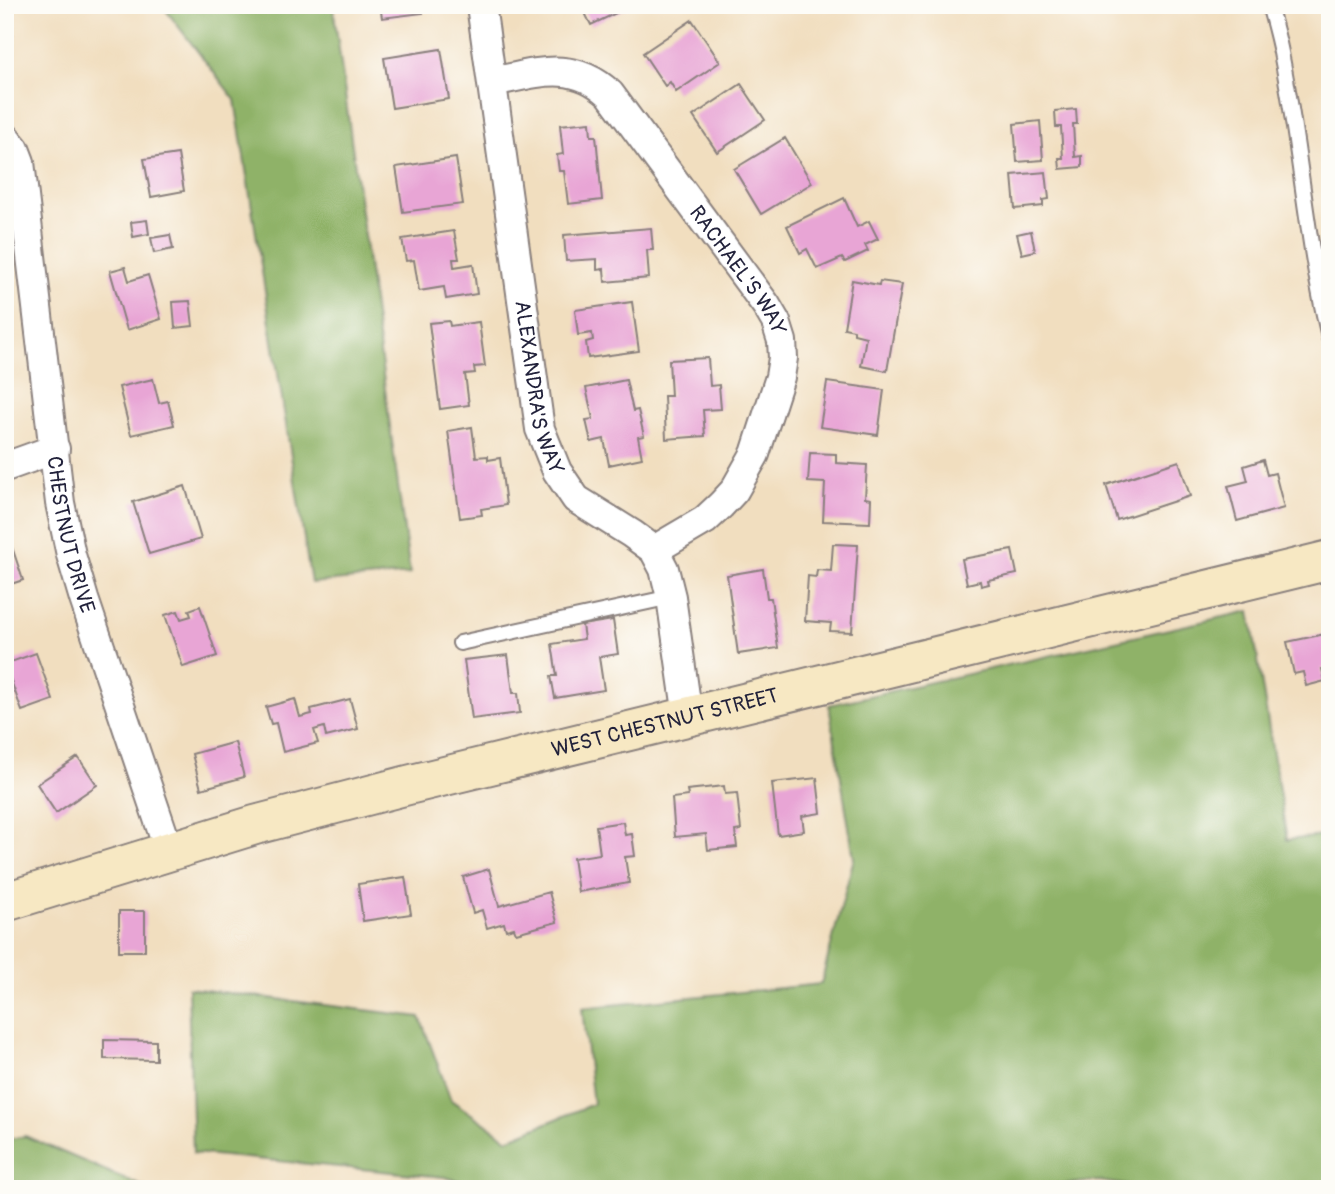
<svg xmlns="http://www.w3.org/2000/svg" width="1335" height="1194" font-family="Pangolin,sans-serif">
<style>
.forest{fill:#8fb268;stroke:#586a52;stroke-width:2}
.building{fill:#e8a5d5}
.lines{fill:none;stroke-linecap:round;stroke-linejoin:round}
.service-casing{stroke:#8a807d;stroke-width:18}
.minor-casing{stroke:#8a807d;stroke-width:32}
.secondary-casing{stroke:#8a807d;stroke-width:42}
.service{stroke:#fff;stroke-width:14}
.minor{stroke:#fff;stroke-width:28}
.secondary{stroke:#f7e8c3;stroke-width:38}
.labels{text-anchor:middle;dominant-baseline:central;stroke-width:7;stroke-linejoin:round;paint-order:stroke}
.street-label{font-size:21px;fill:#22223b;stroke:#fdfcf7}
</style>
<rect width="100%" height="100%" fill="#fdfcf7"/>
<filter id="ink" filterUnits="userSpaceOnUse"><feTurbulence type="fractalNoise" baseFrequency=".0143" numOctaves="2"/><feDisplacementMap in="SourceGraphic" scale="14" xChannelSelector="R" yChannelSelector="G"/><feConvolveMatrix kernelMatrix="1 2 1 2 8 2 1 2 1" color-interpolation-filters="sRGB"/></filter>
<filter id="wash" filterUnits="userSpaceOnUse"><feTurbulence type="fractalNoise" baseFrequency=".00686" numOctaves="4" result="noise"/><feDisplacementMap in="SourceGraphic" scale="28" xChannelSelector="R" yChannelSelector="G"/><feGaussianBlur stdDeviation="1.57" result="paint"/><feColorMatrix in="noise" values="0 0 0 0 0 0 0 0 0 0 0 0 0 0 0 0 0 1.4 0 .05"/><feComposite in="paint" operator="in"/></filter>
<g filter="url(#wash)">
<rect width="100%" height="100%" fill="#f1debf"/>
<path class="forest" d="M 162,5 L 333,5 L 410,574 L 311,583 L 235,100 Z
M 1250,611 L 1287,840 L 1330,835 L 1330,1189 L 1150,1189 L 1099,1181 L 1010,1189 L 490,1189 L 444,1177 L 193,1153 L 188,988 L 420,1017 L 451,1100 L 508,1139 L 593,1104 L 582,1008 L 821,984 L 854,858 L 829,705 Z
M 25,1136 L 148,1189 L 5,1189 L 5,1140 Z"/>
<g id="blocks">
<path class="building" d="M 380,5 L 422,5 L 423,13 L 382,18 Z
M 581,5 L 633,5 L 591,25 Z
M 692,20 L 720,62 L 676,92 L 670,82 L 665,86 L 643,53 Z
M 5,26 L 12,35 L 5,40 Z
M 441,49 L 449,99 L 392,108 L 384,58 Z
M 741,84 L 765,120 L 717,152 L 693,116 Z
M 1076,109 L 1077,124 L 1073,124 L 1075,157 L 1082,156 L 1082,167 L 1060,169 L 1059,158 L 1063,158 L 1061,127 L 1056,127 L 1055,111 Z
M 1040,121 L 1043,160 L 1017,162 L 1014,124 Z
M 590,122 L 591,136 L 596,136 L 602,200 L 568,204 L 564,171 L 559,171 L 557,155 L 563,154 L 560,125 Z
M 785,138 L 812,183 L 761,214 L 734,169 Z
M 178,154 L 184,191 L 151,197 L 144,159 Z
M 456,158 L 463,204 L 403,212 L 396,167 Z
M 1046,172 L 1049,199 L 1043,200 L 1043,206 L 1015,209 L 1012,175 Z
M 844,198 L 857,227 L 869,221 L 878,239 L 865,245 L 868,251 L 845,262 L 842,258 L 817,269 L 807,249 L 800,253 L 787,226 Z
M 147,220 L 149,234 L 133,237 L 131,222 Z
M 651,228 L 653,250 L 647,250 L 649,278 L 605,282 L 604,269 L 597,270 L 597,259 L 566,261 L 564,235 Z
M 454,231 L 459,259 L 453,259 L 454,267 L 473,264 L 477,294 L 446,299 L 444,287 L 419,291 L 414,260 L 406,261 L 402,239 Z
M 1031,231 L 1035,251 L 1022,254 L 1017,234 Z
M 170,235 L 173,249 L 154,253 L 151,238 Z
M 125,267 L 129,281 L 148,275 L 161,319 L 127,330 L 110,271 Z
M 852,280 L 879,285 L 880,281 L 902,284 L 887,371 L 861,366 L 866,337 L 854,334 L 854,330 L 844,328 Z
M 190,301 L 193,326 L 175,328 L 173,302 Z
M 632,302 L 639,351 L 588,358 L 586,342 L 593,340 L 592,333 L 578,335 L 575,310 Z
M 449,321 L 450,326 L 479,322 L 485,366 L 474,367 L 475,373 L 465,374 L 469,405 L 440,409 L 429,323 Z
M 708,358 L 710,386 L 719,385 L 721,409 L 703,410 L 705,436 L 666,439 L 664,396 L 671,396 L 669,360 Z
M 153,379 L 159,403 L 168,401 L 174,425 L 131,435 L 119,387 Z
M 626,380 L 633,411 L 638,410 L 644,436 L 638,437 L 642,458 L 609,465 L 604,439 L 591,442 L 586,420 L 593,419 L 586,388 Z
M 827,382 L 884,390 L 878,435 L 820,427 Z
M 472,427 L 476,457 L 488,456 L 488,460 L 500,458 L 506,505 L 481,509 L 482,515 L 460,518 L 448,431 Z
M 810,453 L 836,454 L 836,463 L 867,465 L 865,498 L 871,499 L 870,523 L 823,521 L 825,483 L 808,482 Z
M 1263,460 L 1267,475 L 1275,473 L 1284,508 L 1237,521 L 1228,486 L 1248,481 L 1244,466 Z
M 1179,461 L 1190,496 L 1117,520 L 1106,485 Z
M 185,486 L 201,539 L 149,554 L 133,502 Z
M 8,535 L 23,580 L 5,586 L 5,536 Z
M 833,544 L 858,545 L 852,632 L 830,631 L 831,623 L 805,621 L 808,576 L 816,577 L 817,570 L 831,571 Z
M 1012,550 L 1017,574 L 988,580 L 989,584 L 981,586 L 980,581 L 967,584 L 962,559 Z
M 763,569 L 767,598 L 771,598 L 778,648 L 738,654 L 727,575 Z
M 200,606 L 217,656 L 183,667 L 165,615 L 178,611 L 181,619 L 191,616 L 189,610 Z
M 613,620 L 618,654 L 599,657 L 604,690 L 555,698 L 551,676 L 557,676 L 552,644 L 584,639 L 582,625 Z
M 1325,634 L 1330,653 L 1330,667 L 1322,669 L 1325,681 L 1306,686 L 1303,672 L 1294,674 L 1287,642 Z
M 36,653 L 53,700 L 22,711 L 5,664 Z
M 508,655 L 513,693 L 518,693 L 520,713 L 472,719 L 464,660 Z
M 295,699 L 300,717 L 312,714 L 311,709 L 350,699 L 358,729 L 326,737 L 324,727 L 314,730 L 318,743 L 283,752 L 276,723 L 271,724 L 266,707 Z
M 235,742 L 244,777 L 201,789 L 192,754 Z
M 78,757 L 97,785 L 56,813 L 37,784 Z
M 817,778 L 821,813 L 802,816 L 804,831 L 778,835 L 772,783 Z
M 724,786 L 725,794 L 737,793 L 741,830 L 735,831 L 737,847 L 708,850 L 706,834 L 675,837 L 672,798 L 688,796 L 687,790 Z
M 623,822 L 625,835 L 632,834 L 635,856 L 625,857 L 629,883 L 578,892 L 573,858 L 600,854 L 596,826 Z
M 489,869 L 499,906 L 549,892 L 557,922 L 516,933 L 514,928 L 506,930 L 504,923 L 487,928 L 482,910 L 473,913 L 463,877 Z
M 405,877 L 411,914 L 363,921 L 358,884 Z
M 119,911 L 145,911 L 145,951 L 119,951 Z
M 104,1040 L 156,1041 L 156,1060 L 104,1059 Z"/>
</g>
</g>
<g filter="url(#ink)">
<use href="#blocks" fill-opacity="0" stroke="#8a807d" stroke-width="2"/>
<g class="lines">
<g class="service-casing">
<path id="service" d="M 1269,5 C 1274,23 1279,40 1282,58 C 1301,152 1307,248 1330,341
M 460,643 L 671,597"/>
</g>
<g class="minor-casing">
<g id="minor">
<path id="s1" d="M 481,5 L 540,429 L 557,471 L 576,499 L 632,534 L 654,550 L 664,569 L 671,597 L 688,717"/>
<path id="s2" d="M 492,82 C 537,73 573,59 610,94 L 766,305 L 776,322 L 782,341 L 783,358 L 780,377 L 755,454 L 734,491 L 721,505 L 705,520 L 654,550"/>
<path id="s3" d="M 5,137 L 15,149 L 20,162 L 60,503 L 71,555 L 84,599 L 169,851"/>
<path d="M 5,467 L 55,449"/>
</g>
</g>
<g class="secondary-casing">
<g id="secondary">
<path id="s4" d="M 5,902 L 255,825 L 408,785 L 1330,560"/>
</g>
</g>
<use href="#service" class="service"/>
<use href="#minor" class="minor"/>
<use href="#secondary" class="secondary"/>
</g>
</g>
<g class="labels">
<g class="street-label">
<text stroke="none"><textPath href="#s2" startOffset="343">RACHAEL'S WAY</textPath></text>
<text stroke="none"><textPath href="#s1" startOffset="387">ALEXANDRA'S WAY</textPath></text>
<text stroke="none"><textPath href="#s3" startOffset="406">CHESTNUT DRIVE</textPath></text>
<text stroke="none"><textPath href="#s4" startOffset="684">WEST CHESTNUT STREET</textPath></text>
</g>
</g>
<rect width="1335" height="1194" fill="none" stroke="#fdfcf7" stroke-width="28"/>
</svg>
